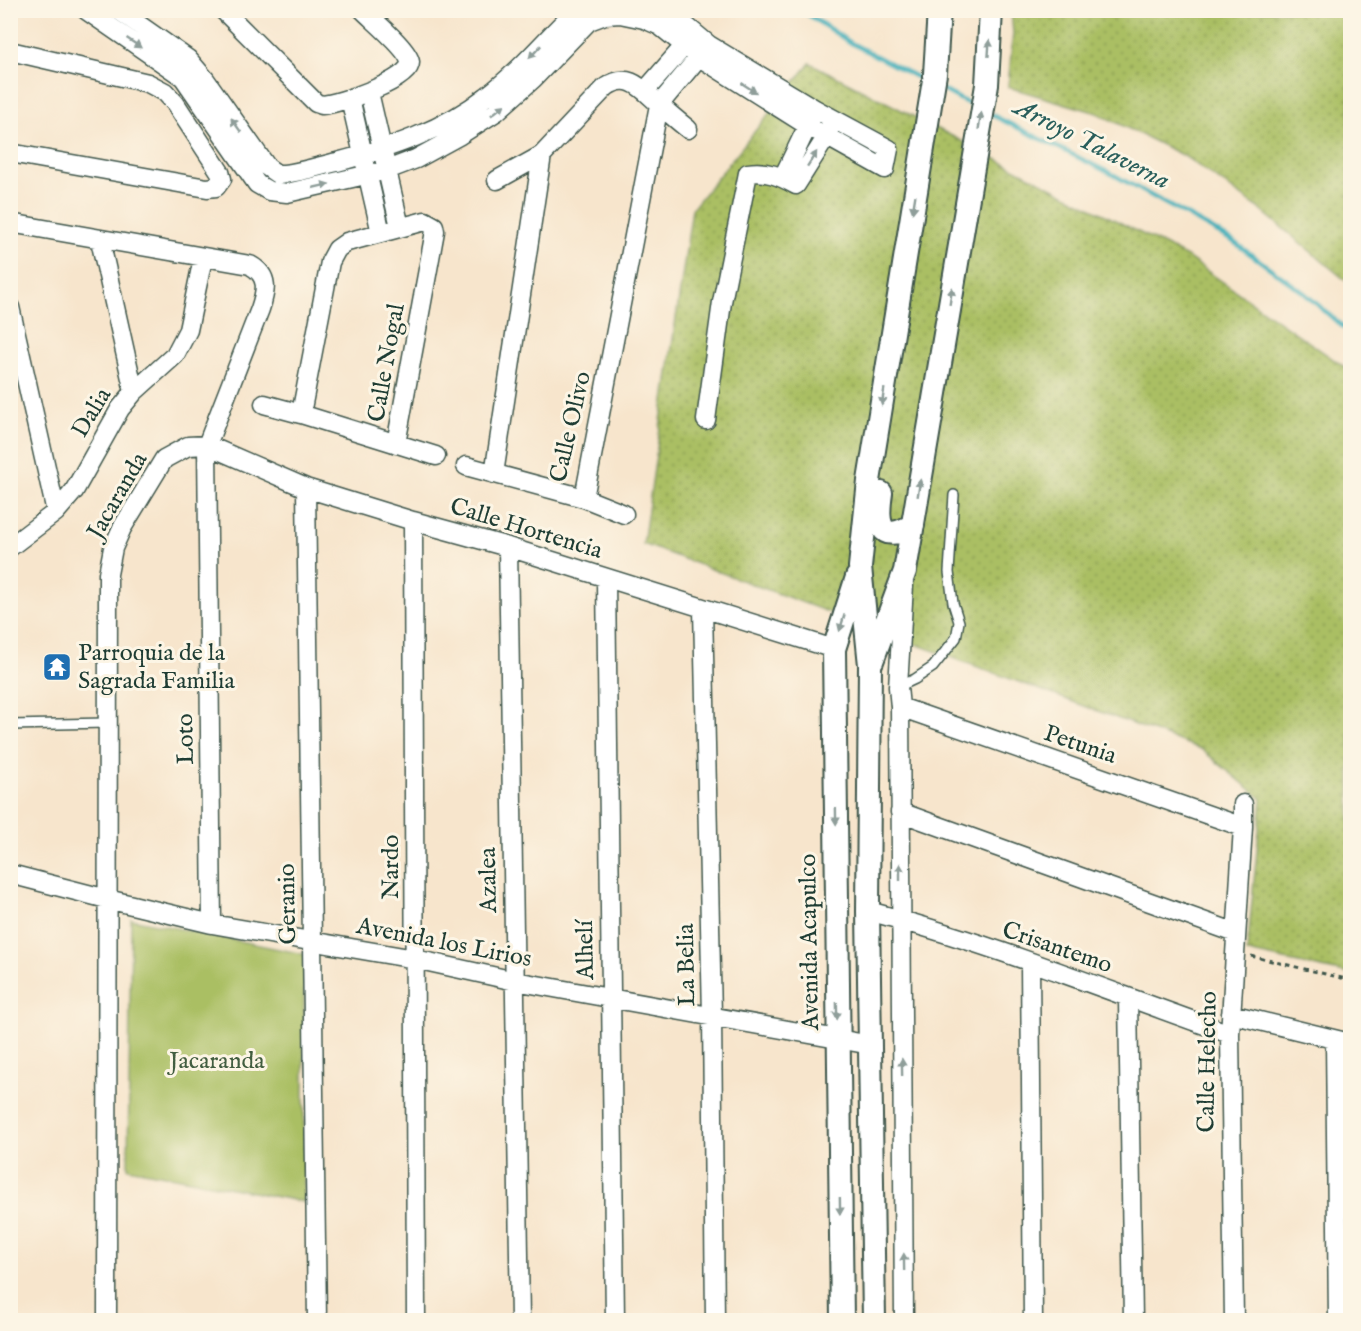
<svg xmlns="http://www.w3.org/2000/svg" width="1361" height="1331" font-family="'IM FELL English',serif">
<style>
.grass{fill:url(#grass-dots);stroke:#647e4c;stroke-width:1.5}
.park{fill:#aabf64;stroke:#647e4c;stroke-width:1.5}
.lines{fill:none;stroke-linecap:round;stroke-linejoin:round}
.stream{stroke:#3fafba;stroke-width:4.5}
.service-casing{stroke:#3f564b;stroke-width:12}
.minor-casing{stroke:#3f564b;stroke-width:21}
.tertiary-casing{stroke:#3f564b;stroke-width:26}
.path{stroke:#3f564b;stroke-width:3;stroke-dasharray:4.5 4.5;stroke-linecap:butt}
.service{stroke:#fff;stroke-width:9}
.minor{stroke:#fff;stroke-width:18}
.tertiary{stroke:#fff;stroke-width:22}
.oneway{fill:#8f9e9a}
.labels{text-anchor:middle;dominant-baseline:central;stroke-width:6;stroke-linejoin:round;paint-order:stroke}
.street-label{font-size:24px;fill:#1f3d34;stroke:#fcf5e5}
.poi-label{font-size:24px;fill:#1f3d34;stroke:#fcf5e5;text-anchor:start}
.park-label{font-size:24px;fill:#425e40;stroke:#fcf5e5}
.water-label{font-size:26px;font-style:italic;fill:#295f5c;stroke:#fcf5e5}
</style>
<defs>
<pattern id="grass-dots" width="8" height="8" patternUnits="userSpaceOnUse" patternTransform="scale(1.5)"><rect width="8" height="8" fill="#aabf64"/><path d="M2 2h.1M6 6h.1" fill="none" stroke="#8a9c53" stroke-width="1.8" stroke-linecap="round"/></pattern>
</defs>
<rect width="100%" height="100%" fill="#fcf5e5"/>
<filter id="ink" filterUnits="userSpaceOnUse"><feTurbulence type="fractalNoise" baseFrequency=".0167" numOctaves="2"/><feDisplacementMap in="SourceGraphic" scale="12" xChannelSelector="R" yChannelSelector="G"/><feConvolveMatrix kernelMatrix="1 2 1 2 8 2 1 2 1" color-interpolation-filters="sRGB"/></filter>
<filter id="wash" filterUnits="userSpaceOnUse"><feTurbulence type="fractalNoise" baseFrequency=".008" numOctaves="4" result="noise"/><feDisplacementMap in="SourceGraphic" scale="24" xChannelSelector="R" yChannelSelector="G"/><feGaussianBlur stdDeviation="1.35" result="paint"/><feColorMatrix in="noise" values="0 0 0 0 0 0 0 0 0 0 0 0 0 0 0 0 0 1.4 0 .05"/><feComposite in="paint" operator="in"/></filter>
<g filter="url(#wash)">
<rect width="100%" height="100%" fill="#f7e5cc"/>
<path class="grass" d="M 1011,11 L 1350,11 L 1350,284 L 1257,207 L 1184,156 L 1097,113 L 1008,87 L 1013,33 Z
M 810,63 L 1187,257 L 1350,371 L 1350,974 L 1247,952 L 1262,799 L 1201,749 L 643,544 L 692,209 Z"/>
<path class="park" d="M 131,919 L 304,954 L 304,1202 L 128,1168 Z"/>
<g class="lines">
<path class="stream" d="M 801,10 L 851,43 L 926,82
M 939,88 L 977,108
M 990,114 L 1114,175 L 1231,240 L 1303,292 L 1350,333"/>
</g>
</g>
<g filter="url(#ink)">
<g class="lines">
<g class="service-casing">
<path id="service" d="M 898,687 L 915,679 L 933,667 L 956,638 L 959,622 L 953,603 L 949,572 L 954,495
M 10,725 L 107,723"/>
</g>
<g class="minor-casing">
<path id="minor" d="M 86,10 L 183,77 L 257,184 L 269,191 L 287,193 L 387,170 L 416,159 L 460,135 L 496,112 L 533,79 L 589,21 L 605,15 L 620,14 L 644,19 L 660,26 L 699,57 L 808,126 L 885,169 L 889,149 L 815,109 L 709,45 L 667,10
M 118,10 L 188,59 L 205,79 L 267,167 L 277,174 L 284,174 C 302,172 319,166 337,162 C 390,148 443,131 487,96 C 520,71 546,39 576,10
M 223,10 L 316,103 L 322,105 C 338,104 412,80 410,62 C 408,49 374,21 363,10
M 10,51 L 148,83 L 165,92 L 175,103 L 220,172 L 222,179 L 216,187 L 207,188 L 10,153
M 645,91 L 692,37
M 369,92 L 400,227
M 350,98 L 381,233
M 783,177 L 812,117
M 497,180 L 542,155 L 606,87 C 629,71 642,89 659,104 C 668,113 678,121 688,129
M 10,223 L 250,265 C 270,276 266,291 260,309 L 207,445 L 212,924
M 100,240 L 134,392
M 10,307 L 56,512
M 264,404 L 301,414 L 436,456
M 301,414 L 330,262 L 337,249 L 347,242 L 425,221 L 434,226 L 435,231 L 396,444
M 706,420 L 722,302 L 748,173 C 766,170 780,176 796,185 L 827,136 L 831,125
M 466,466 L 584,498 L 624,514
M 494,474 L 542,155
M 306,488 L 317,1320
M 584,498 L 659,105 L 707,47
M 413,521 L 416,1320
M 10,547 L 56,512 L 74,491 L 120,409 L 134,392 L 175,355 L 188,330 L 203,258
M 508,547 L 520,1320
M 606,579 L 615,1320
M 703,609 L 712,1016 L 715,1320
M 900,707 L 1243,827
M 900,812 L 1236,933
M 10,874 L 107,899 L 212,924 L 415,959 L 515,981 L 871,1045
M 868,911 C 991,943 1110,992 1230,1034
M 1030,963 L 1033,1320
M 1128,998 L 1133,1320
M 1231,1014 L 1350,1043
M 1335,1040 L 1338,1320
M 107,1320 L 108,574 L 113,548 L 122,528 L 164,459 L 188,446 L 207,445 L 306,488 L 413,521 L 508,547 L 834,649
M 904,1320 L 900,707 L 898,687 L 904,585
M 1234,1320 L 1230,1034 L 1243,827 L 1243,804"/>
</g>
<g class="tertiary-casing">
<path id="tertiary" d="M 881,493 C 877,521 878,546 913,525
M 872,661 L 905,571 L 987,85 L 991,10
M 842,1320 L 834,649 L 857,577
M 874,1320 L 868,911 L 870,665 L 860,567 L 869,481 L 935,74 L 939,10"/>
</g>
<path class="path" d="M 1251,956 L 1350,980"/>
<use href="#service" class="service"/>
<use href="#minor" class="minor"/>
<use href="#tertiary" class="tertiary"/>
</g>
<defs><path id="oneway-solid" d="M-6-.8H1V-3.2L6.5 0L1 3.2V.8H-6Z" transform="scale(1.5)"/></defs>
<g class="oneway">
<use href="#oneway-solid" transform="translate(134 43) rotate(34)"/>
<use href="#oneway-solid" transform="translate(989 48) rotate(-86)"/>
<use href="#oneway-solid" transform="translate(535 52) rotate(133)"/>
<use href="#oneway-solid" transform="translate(749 88) rotate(33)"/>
<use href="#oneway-solid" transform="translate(498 110) rotate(-38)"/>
<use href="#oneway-solid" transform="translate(980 121) rotate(-80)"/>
<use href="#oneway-solid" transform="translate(236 125) rotate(-125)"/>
<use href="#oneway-solid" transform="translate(812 159) rotate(-57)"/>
<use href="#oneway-solid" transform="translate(321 186) rotate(-13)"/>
<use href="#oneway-solid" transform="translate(914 204) rotate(99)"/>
<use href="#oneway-solid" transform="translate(951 296) rotate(-81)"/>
<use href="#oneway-solid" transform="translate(883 397) rotate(99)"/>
<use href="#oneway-solid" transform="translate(919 488) rotate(-81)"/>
<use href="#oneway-solid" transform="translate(842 623) rotate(107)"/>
<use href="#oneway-solid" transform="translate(836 816) rotate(89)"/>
<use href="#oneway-solid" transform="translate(900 872) rotate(-90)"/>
<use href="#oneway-solid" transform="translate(837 1011) rotate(89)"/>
<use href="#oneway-solid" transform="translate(902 1067) rotate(-91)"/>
<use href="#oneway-solid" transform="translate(840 1206) rotate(89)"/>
<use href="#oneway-solid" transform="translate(904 1262) rotate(-91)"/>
</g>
</g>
<defs>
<g id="temple-square" transform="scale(1.5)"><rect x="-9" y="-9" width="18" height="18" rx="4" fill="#1f6fb2" stroke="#fcf5e5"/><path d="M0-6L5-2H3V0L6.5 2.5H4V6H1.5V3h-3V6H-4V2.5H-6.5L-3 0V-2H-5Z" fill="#fff"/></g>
</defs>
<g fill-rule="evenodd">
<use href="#temple-square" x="57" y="667"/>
</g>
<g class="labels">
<g class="street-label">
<text transform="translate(387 363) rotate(-80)">Calle Nogal</text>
<text transform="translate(92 413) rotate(-59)">Dalia</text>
<text transform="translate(571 427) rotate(-77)">Calle Olivo</text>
<text transform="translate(118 496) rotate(-60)">Jacaranda</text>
<text transform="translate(526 529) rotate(17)">Calle Hortencia</text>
<text transform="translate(186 739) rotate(-91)">Loto</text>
<text transform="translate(1080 745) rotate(19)">Petunia</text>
<text transform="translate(391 867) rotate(-90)">Nardo</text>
<text transform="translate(489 880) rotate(-91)">Azalea</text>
<text transform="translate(288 904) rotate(-91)">Geranio</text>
<text transform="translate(810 942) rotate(-91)">Avenida Acapulco</text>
<text transform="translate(444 943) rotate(11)">Avenida los Lirios</text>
<text transform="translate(1057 948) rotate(19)">Crisantemo</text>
<text transform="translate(586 950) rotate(-91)">Alhelí</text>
<text transform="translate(687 965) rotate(-91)">La Belia</text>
<text transform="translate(1208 1062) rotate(-89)">Calle Helecho</text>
</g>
<g class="poi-label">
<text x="78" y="653">Parroquia de la<tspan x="78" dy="28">Sagrada Familia</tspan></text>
</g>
<g class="park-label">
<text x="217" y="1061">Jacaranda</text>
</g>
<g class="water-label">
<text transform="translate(1092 144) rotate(27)">Arroyo Talaverna</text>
</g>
</g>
<rect width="1361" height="1331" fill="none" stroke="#fcf5e5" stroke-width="36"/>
</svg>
